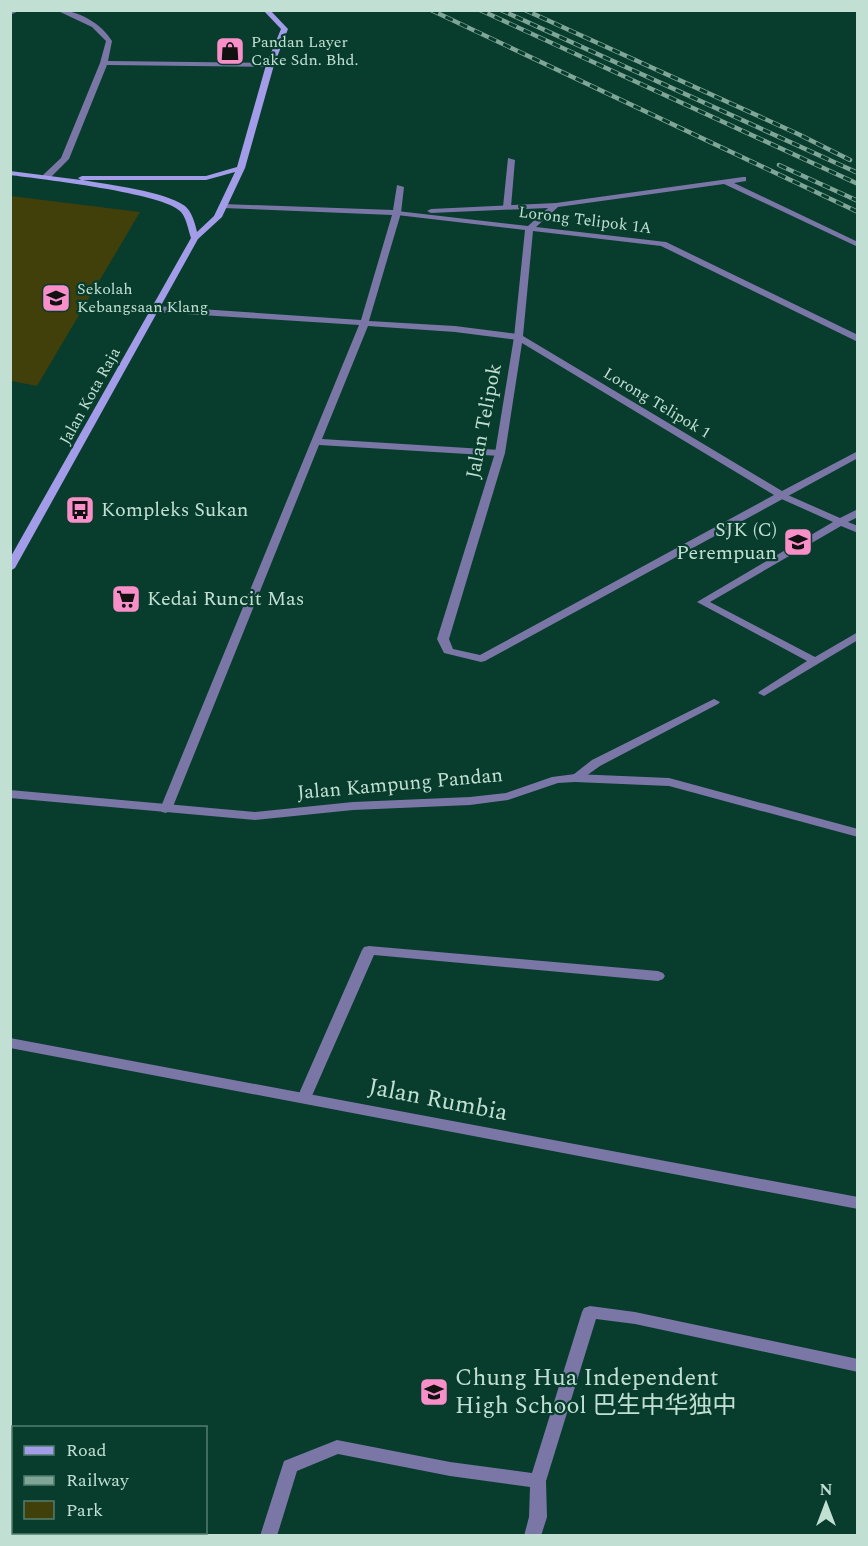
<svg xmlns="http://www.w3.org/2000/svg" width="868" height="1546" font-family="Spectral,'Noto Sans SC',serif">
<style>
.green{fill:#413f0a}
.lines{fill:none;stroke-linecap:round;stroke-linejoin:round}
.lane{fill:#7a76a6;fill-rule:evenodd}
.street{fill:#7a76a6;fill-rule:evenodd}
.secondary{fill:#a39ce8;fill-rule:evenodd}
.rail-casing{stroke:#7fa597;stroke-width:4.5}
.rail{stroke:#083c2c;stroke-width:3;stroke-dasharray:8;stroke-linecap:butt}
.labels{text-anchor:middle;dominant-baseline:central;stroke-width:4.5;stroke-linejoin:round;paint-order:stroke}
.far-poi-label{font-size:16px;fill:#c1e0d3;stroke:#083c2c;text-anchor:start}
.far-street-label{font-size:16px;fill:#c1e0d3;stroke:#083c2c}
.street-label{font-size:20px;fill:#c1e0d3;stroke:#083c2c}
.poi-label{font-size:20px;fill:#c1e0d3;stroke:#083c2c;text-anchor:start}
.near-street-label{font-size:24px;fill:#c1e0d3;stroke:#083c2c}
.near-poi-label{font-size:24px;fill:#c1e0d3;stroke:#083c2c;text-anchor:start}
</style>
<rect width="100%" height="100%" fill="#083c2c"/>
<path class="green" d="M 11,196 L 140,212 L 37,386 L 11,381 Z"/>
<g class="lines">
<path class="lane" d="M 56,10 C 78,10 101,23 112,41 L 108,61 L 270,63 L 274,65 L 270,67 L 107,65 L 69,159 L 49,179 L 43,179 L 43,175 L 61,158 L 100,63 L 106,41 L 92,27 Z
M 508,158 L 515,160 L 511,207 L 507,209 L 503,207 Z
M 397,185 L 404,187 L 401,213 L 369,321 L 455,326 L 518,334 L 522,337 L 518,340 L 455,332 L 368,326 L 322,439 L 500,450 L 505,453 L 500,456 L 319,445 L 172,809 L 166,813 L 162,812 L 160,809 L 359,325 L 155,312 L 151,309 L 155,306 L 361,320 L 392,215 L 223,208 L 219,206 L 223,204 L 393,210 Z
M 781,492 L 840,518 L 858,509 L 858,517 L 848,522 L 858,526 L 858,533 L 841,526 L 710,602 L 815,657 L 858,632 L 858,640 L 764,696 L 758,693 L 760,691 L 807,661 L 697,602 L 833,522 L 777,497 L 777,493 Z
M 714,699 L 720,702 L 718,704 L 600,766 L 579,781 L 571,781 L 569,778 L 592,760 Z
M 369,946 L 658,971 L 663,973 L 665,976 L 663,979 L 658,981 L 374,955 L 311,1098 L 309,1102 L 299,1102 L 297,1098 L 362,950 L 364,947 Z
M 590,1306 L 635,1312 L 858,1359 L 858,1372 L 635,1324 L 596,1319 L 546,1481 L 547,1517 L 541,1536 L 524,1536 L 529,1517 L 530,1487 L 450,1476 L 338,1454 L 297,1471 L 277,1536 L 260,1536 L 284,1461 L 337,1440 L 450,1462 L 532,1473 L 582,1312 L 584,1308 Z"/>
<path class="street" d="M 10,10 L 21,10 L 10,15 Z
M 743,177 L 746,177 L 746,181 L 734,183 L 858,242 L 858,247 L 724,184 L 558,207 L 536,227 L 666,242 L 858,335 L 858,342 L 661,246 L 533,231 L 523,336 L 782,491 L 858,451 L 858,458 L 485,661 L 481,662 L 444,653 L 437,639 L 495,453 L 514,337 L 525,230 L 397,215 L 393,213 L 397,211 L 528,226 L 548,208 L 431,213 L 427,211 L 431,209 L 556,203 ZM 522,343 L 774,495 L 480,655 L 453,649 L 449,639 L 505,453 Z
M 575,774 L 669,778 L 858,829 L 858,837 L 669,786 L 575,782 L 558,783 L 508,800 L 470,805 L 353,810 L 255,820 L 10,798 L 10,790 L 255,812 L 353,802 L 470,797 L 506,793 L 552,777 Z
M 10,1038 L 858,1197 L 858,1209 L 10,1048 Z"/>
<path class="secondary" d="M 263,10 L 270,10 L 288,29 L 274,65 L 245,168 L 222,217 L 198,239 L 15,568 L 10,571 L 10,558 L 191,238 C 188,230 187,219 181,212 C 165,193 40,179 10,175 L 10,171 L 81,180 L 78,178 L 82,176 L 206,176 L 237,167 L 266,65 L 281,29 ZM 235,172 L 214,216 L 197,232 C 195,223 192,212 185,206 C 164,191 109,185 83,180 L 206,180 Z"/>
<g class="rail-casing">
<path id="rail" d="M 431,10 L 858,212
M 480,10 L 858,184
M 501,10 L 858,173
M 525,10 L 798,134 L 850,160
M 779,165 L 858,201"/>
</g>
<use href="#rail" class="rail"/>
</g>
<defs>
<g id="shop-square" transform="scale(1.5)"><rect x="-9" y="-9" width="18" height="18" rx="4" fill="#f98fc8" stroke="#083c2c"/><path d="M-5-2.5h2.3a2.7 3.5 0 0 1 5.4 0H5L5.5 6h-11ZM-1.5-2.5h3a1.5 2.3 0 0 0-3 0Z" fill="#111"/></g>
<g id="school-square" transform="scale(1.5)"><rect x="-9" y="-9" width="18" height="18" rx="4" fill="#f98fc8" stroke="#083c2c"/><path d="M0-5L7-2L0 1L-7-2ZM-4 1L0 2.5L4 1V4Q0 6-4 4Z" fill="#111"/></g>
<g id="bus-square" transform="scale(1.5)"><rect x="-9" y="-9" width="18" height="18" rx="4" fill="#f98fc8" stroke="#083c2c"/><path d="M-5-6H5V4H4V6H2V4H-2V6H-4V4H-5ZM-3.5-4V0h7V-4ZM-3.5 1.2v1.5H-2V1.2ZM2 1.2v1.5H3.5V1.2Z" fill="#111"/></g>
<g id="supermarket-square" transform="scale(1.5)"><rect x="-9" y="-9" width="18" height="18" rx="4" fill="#f98fc8" stroke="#083c2c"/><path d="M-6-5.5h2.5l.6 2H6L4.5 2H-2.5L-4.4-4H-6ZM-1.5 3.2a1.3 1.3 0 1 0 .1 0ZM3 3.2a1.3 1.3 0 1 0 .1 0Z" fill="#111"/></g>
</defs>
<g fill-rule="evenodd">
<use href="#shop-square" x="230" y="51"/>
<use href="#school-square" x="56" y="298"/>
<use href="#bus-square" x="80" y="510"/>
<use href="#school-square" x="798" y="542"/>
<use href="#supermarket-square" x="126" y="599"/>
<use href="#school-square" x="434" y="1392"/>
</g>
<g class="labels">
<g class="far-poi-label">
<text x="251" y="42">Pandan Layer<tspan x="251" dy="18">Cake Sdn. Bhd.</tspan></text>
<text x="77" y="289">Sekolah<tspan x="77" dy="18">Kebangsaan Klang</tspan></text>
</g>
<g class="far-street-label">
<text transform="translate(585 220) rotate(7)">Lorong Telipok 1A</text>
<text transform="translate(90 396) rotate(-61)">Jalan Kota Raja</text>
<text transform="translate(657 403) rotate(31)">Lorong Telipok 1</text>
</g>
<g class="street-label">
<text transform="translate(484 421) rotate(-79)">Jalan Telipok</text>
<text transform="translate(400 784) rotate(-5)">Jalan Kampung Pandan</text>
</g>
<g class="poi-label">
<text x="101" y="510">Kompleks Sukan</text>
<text x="777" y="530" text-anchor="end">SJK (C)<tspan x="777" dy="23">Perempuan</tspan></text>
<text x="147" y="599">Kedai Runcit Mas</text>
</g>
<g class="near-street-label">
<text transform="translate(438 1100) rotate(11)">Jalan Rumbia</text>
</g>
<g class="near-poi-label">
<text x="455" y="1378">Chung Hua Independent<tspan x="455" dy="28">High School 巴生中华独中</tspan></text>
</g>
</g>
<rect width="868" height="1546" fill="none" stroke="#c1e0d3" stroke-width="24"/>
<rect x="12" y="1426" width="195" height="108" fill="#083c2c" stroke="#527e6f" stroke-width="1.5"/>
<rect x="24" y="1446" width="30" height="9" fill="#a39ce8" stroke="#527e6f" stroke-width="1.5"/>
<text x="66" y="1456" font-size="18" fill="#c1e0d3">Road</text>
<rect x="24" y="1476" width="30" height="9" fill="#7fa597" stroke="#527e6f" stroke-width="1.5"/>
<text x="66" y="1486" font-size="18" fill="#c1e0d3">Railway</text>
<rect x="24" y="1501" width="30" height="18" fill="#413f0a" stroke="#527e6f" stroke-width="1.5"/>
<text x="66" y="1516" font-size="18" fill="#c1e0d3">Park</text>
<g transform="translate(826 1504)" stroke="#083c2c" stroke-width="4.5" paint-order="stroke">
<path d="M0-4.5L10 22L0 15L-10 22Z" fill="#c1e0d3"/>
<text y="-9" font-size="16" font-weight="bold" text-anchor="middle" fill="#c1e0d3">N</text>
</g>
</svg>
